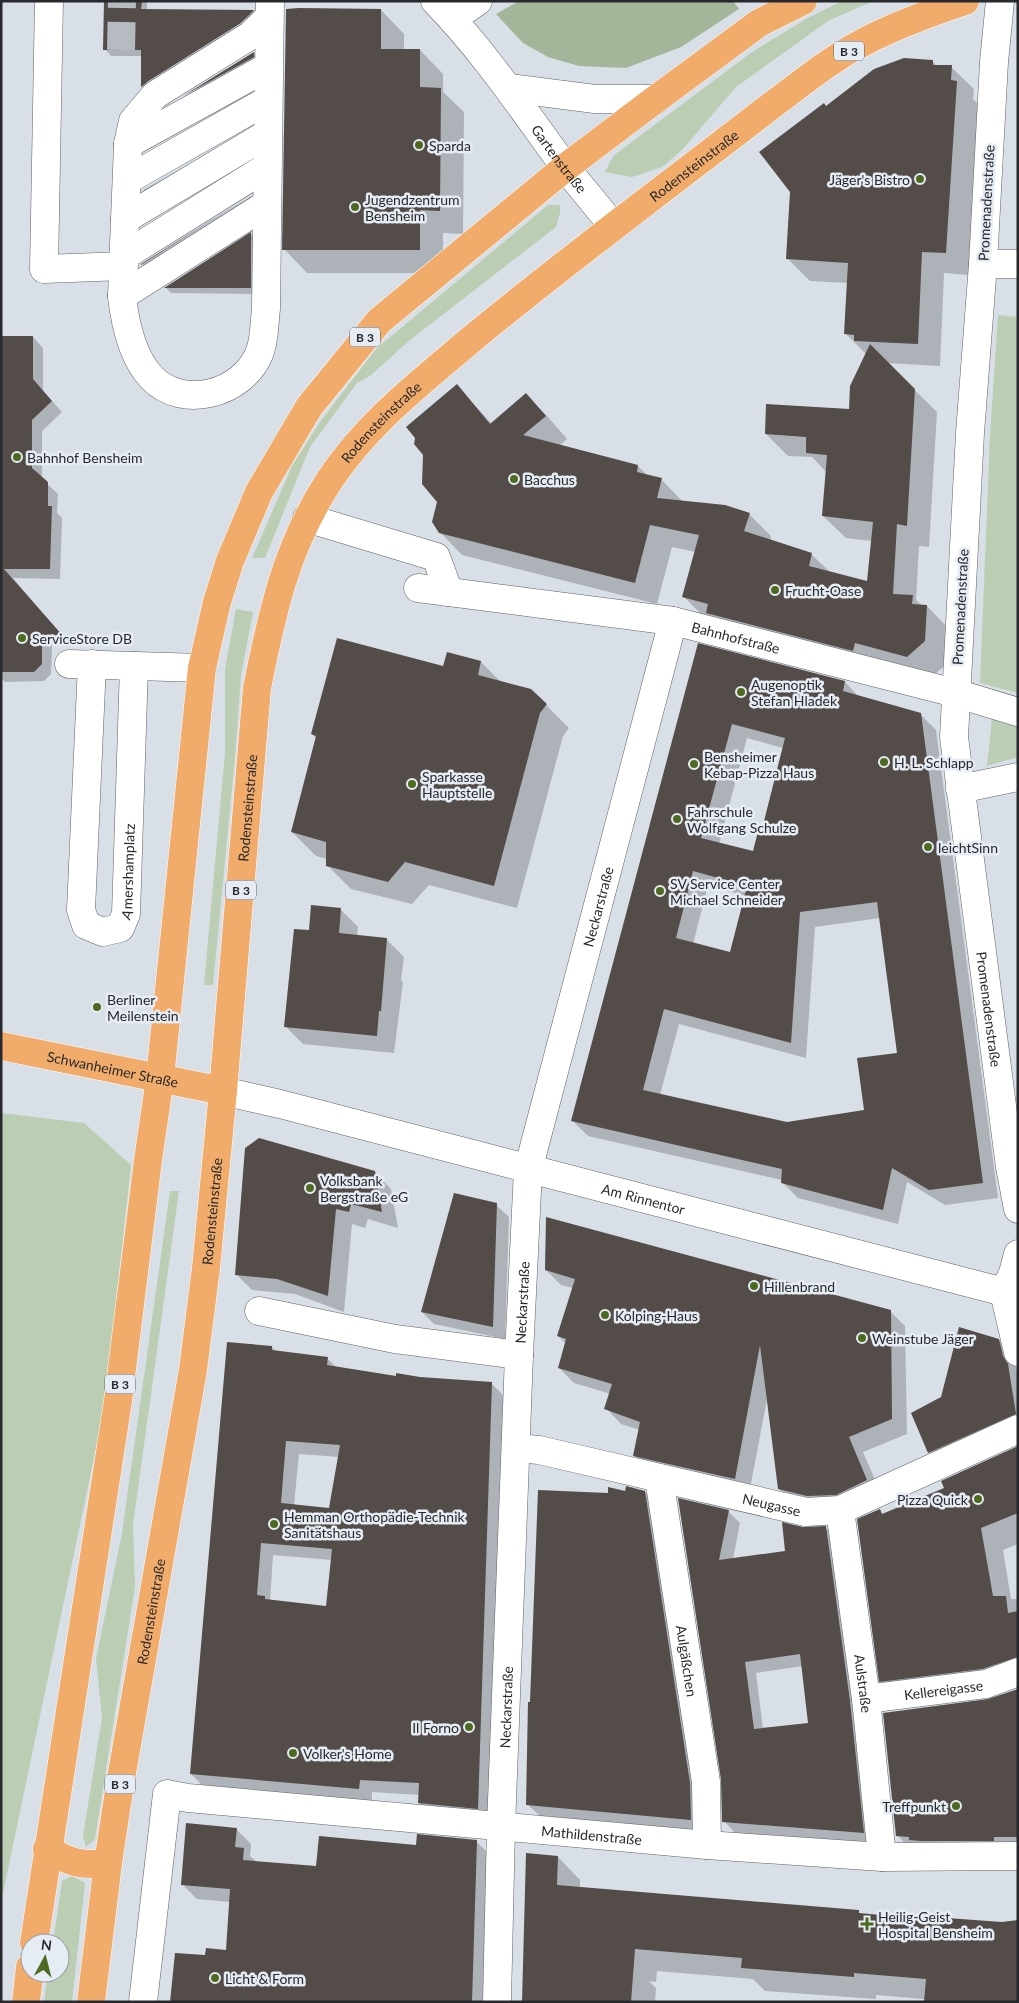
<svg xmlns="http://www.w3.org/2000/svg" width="1019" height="2003" font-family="Lato,sans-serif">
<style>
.green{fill:#bbceb3}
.forest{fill:#a3b69a}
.shadow{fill:#0003;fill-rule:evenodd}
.building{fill:#534c48;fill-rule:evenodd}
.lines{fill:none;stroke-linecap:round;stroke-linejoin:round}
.minor-tunnel{stroke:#b5bbc1;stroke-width:28;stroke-dasharray:28 14;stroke-linecap:butt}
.minor-casing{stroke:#5d6268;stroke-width:29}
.major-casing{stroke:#fff;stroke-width:29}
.minor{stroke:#fff;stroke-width:28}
.major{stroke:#f1ab6a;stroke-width:28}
.poi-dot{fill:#4c6b21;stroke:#e6ecf3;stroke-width:2}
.labels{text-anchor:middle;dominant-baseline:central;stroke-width:5;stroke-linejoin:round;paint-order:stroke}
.shield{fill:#e6ecf3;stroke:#606468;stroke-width:1}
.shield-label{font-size:12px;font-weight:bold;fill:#27292c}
.poi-label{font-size:14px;fill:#27292c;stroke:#e6ecf3;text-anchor:start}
.street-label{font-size:14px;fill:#27292c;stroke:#e6ecf3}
</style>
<rect width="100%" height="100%" fill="#d9dfe6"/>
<path class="green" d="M 842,1 L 873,1 L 828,21 L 736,87 L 682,150 L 662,167 L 632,177 L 605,172 L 613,156 L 752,52 L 806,19 Z
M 548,205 L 560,205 L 560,213 L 556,227 L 410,340 L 370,376 L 357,383 L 310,447 L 265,558 L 252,558 L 292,466 L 320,422 L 376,349 Z
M 998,315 L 1018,317 L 1018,693 L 980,683 L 990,436 Z
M 236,609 L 253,612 L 241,675 L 235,757 L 213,985 L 204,985 L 225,752 L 225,669 Z
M 992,719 L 1018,727 L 1018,757 L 987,766 Z
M 1,1113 L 84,1123 L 131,1165 L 104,1410 L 3,1893 L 1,1892 Z
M 170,1191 L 179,1191 L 133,1525 L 135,1587 L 95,1839 L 86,1847 L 83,1836 L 102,1718 L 96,1659 L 122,1533 Z
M 72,1876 L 85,1883 L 72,2002 L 44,2002 L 48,1973 L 60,1973 L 60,1943 L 53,1943 L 62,1881 Z"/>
<path class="forest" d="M 519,1 L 733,1 L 739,9 L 681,47 L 626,68 L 579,66 L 548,57 L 523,43 L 496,14 Z"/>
<path class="shadow" d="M 105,1 L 147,1 L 147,10 L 254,11 L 259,16 L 148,92 L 142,87 L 142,56 L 111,56 L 105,49 ZM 246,18 L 247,20 L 147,83 L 147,80 Z
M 381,10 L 404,34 L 404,50 L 420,50 L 443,74 L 443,92 L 464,112 L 463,234 L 443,233 L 443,273 L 307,273 L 284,249 Z
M 254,53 L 259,59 L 190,101 L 185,96 Z
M 933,62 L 937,66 L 951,67 L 974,89 L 973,99 L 979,105 L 969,275 L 944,273 L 940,366 L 887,363 L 937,412 L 929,547 L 919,546 L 916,600 L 922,606 L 927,606 L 949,629 L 947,664 L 930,678 L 706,619 L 683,596 L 696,552 L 672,547 L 657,604 L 462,555 L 440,532 L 438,502 L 457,386 L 492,424 L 526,394 L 548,417 L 567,439 L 559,446 L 638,466 L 648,476 L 661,479 L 683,502 L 749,514 L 771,536 L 770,541 L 811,554 L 831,573 L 868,583 L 872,541 L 846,538 L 823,516 L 826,472 L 812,457 L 788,456 L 766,434 L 850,411 L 866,354 L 846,334 L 848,283 L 810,281 L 787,258 L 826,107 Z
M 179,170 L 184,175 L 149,196 L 143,190 Z
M 252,196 L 257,202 L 148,271 L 142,265 Z
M 251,234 L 257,240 L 256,294 L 171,293 L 166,288 Z
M 1,337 L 33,337 L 43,348 L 43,391 L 62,412 L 42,431 L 42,479 L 58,494 L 57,513 L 62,518 L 60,579 L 13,578 L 71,646 L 52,645 L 51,674 L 44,681 L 5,682 L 1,678 Z
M 699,645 L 845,682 L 859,697 L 920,714 L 936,730 L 998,1198 L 945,1205 L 907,1182 L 898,1224 L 798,1198 L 782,1182 L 782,1180 L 588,1136 L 573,1121 ZM 747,738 L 783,748 L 763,831 L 754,853 L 719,844 ZM 708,885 L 746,896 L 731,954 L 693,944 ZM 880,918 L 898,1054 L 865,1111 L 787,1123 L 660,1095 L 679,1024 L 806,1058 L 815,927 Z
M 447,653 L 481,662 L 501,682 L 531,690 L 569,728 L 563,736 L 517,908 L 429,885 L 412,904 L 351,889 L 327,865 L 327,859 L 316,856 L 292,832 L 316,738 L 312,734 L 444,667 Z
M 340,909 L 358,927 L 357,936 L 386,939 L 404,957 L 401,980 L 403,982 L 394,1053 L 303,1044 L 286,1027 L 310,932 Z
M 375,1172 L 391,1189 L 398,1228 L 368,1219 L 365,1228 L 352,1224 L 344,1312 L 295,1294 L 252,1290 L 236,1274 Z
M 496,1205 L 509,1217 L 505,1339 L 434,1324 L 422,1312 Z
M 546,1270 L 890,1311 L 905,1326 L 907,1434 L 863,1452 L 882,1496 L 794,1504 L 779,1489 L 767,1399 L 749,1494 L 649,1470 L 634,1455 L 640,1430 L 621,1424 L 606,1408 L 611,1394 L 574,1383 L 559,1368 L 566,1344 L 558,1336 L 573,1288 L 561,1285 Z
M 998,1340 L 1011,1352 L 1018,1374 L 1018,1431 L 942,1464 L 929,1452 L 942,1398 Z
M 272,1347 L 276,1351 L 327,1358 L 337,1368 L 397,1377 L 491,1383 L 504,1396 L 491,1821 L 432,1816 L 419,1803 L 420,1795 L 372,1792 L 372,1802 L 204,1787 L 191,1774 ZM 299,1454 L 339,1457 L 330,1509 L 294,1505 ZM 273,1555 L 332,1560 L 327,1607 L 270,1601 Z
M 1018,1448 L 1018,1544 L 1003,1550 L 1011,1599 L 1018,1599 L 1018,1686 L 903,1704 L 881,1681 L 879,1511 L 883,1515 L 946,1489 Z
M 645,1492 L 658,1506 L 704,1833 L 542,1818 L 528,1805 L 531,1704 L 609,1494 Z
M 679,1500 L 728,1511 L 740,1523 L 733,1559 L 786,1552 L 803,1529 L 826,1528 L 838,1539 L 875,1844 L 735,1833 L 724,1821 L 723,1780 ZM 803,1666 L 809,1724 L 763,1729 L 756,1673 Z
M 1018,1690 L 1018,1859 L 919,1858 L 897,1835 L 992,1700 Z
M 236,1829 L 251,1844 L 250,1856 L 257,1862 L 317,1868 L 417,1846 L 476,1841 L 491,1856 L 486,2002 L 171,2002 L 206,1957 L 227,1951 L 230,1902 L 197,1899 L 182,1884 Z
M 558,1857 L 580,1880 L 580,1888 L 858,1912 L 862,1915 L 947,1922 L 1002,1923 L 959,2002 L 876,1995 L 876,1999 L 765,1991 L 753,1979 L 657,1971 L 656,1982 L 649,1981 L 656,1988 L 655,2002 L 522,2002 Z"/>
<path class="building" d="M 104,1 L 142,1 L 141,9 L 254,10 L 241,23 L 147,82 L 141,87 L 141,50 L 103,50 Z
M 299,8 L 381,9 L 381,49 L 420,49 L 420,87 L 441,88 L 440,211 L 420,210 L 420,250 L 282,250 L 286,9 Z
M 254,52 L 254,57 L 183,96 Z
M 904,58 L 933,60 L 933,65 L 952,65 L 951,80 L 957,81 L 946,253 L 922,252 L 918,344 L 854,341 L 854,335 L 844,334 L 848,263 L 786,259 L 790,192 L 759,152 L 824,103 L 826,106 L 874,69 Z
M 252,195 L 141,265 L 141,264 Z
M 251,232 L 251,288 L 164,288 Z
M 1,336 L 33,336 L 33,379 L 52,401 L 32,420 L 32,468 L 48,482 L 48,506 L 52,506 L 50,569 L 4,569 L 63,636 L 42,635 L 42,664 L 34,672 L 1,672 Z
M 870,344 L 915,389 L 907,526 L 897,524 L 893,594 L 913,595 L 912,604 L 927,605 L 925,641 L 907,657 L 855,643 L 853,651 L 706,613 L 708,604 L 682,597 L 699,535 L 650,525 L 635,583 L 439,533 L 432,522 L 437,502 L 422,484 L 423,455 L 414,444 L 415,438 L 406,427 L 457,384 L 490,424 L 526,393 L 546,416 L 523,435 L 638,465 L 637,472 L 662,478 L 657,498 L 725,505 L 750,513 L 744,531 L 812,553 L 809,566 L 867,581 L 873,522 L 822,516 L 827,455 L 806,453 L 806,437 L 765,434 L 766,404 L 849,409 L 850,386 Z
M 337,638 L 443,666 L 447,652 L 481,661 L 478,675 L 531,689 L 547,704 L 540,713 L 494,886 L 405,862 L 388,882 L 326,866 L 326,842 L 291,832 L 316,736 L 311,734 Z
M 698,643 L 845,681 L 843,691 L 921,713 L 983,1183 L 929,1190 L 892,1168 L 883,1210 L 781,1183 L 782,1169 L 571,1121 ZM 732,724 L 785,738 L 762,829 L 759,828 L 753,851 L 701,838 ZM 693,871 L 747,886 L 730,952 L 676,938 ZM 877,902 L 897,1053 L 857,1058 L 864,1110 L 787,1122 L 643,1090 L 664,1009 L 791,1043 L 800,912 Z
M 311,905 L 341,908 L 339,933 L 387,938 L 381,1011 L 379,1011 L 377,1036 L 284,1027 L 294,929 L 309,930 Z
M 259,1138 L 375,1171 L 382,1212 L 351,1204 L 349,1212 L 336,1209 L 328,1296 L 277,1279 L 235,1275 L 245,1148 Z
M 454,1193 L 497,1203 L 493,1327 L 421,1312 Z
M 546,1217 L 891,1310 L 892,1419 L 849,1437 L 867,1480 L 836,1495 L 807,1496 L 778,1489 L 760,1345 L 735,1479 L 633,1456 L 640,1422 L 604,1409 L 612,1384 L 558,1368 L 566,1339 L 557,1336 L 575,1279 L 545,1270 Z
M 959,1327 L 999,1339 L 1003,1356 L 1008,1364 L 1016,1414 L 928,1453 L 911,1413 L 941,1397 Z
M 227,1342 L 272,1346 L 272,1350 L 328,1357 L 327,1365 L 396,1376 L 396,1373 L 420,1377 L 492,1382 L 478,1809 L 418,1803 L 419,1783 L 360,1780 L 359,1789 L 190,1774 ZM 286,1441 L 340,1445 L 329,1508 L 281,1503 ZM 261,1543 L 332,1549 L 326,1606 L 265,1599 L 265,1596 L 257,1595 Z
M 1018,1446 L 1018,1513 L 981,1528 L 993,1596 L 1006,1596 L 1008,1613 L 1018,1611 L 1018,1657 L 982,1669 L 879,1682 L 857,1519 L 880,1509 L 882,1514 L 944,1488 L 941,1481 Z
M 626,1486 L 645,1491 L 690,1783 L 691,1820 L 526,1805 L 528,1702 L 530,1702 L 538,1490 L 608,1493 L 608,1487 L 625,1491 Z
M 678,1498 L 729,1510 L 719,1560 L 785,1551 L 782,1522 L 803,1527 L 826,1526 L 850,1701 L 864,1833 L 722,1822 L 721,1780 ZM 800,1654 L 808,1723 L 754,1729 L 745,1662 Z
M 1018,1689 L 1018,1837 L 994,1837 L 994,1841 L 921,1841 L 909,1840 L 909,1837 L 896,1836 L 883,1713 L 988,1699 Z
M 186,1823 L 237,1828 L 235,1847 L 244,1848 L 243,1860 L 316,1866 L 319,1836 L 416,1845 L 417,1834 L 477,1840 L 472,2002 L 170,2002 L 175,1953 L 205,1955 L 206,1948 L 226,1950 L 230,1889 L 181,1885 Z
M 526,1853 L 558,1856 L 557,1885 L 859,1910 L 859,1913 L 946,1921 L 947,1918 L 1002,1922 L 1018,1920 L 1018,2002 L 924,2002 L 926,1979 L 854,1973 L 854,1977 L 741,1968 L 742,1958 L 635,1949 L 631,2002 L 522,2002 Z"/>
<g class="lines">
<path class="minor-tunnel" d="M 121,50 L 122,1"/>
<g class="minor-casing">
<g id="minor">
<path d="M 49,1 L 44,269 L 124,266"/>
<path id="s1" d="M 435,1 C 484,51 523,110 565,167 C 581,187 597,206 613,226"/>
<path id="s2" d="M 1000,1 L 994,62 L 983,264 L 970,433 L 954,737 L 1010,1167 L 1018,1209"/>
<path d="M 269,17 L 251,35 L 155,95 L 133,121 L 128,144 L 122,296 C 125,324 132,357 152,378 C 183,410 242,394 259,354 C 265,340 264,324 266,309 L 270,1"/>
<path d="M 452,19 L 478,1"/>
<path d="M 509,88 L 595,99 L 656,99"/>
<path d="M 128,144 L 268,67"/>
<path d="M 127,180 L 268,100"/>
<path d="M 125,219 L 267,134"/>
<path d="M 124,256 L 267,167"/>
<path d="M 983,264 L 1018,264"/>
<path d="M 122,296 L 267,204"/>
<path d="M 307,518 L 436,557 L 449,592"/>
<path id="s3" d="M 418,588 L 673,621 L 955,693 L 1018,712"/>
<path d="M 69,664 L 202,668"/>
<path id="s4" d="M 92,664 L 81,910 L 86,925 L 103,932 L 120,928 L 126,914 L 134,666"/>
<path d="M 960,789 L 1018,777"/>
<path id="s5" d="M 223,1091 L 280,1104 L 1004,1292"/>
<path d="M 1004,1292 L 1018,1352"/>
<path d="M 1004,1292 L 1013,1273 L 1018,1254"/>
<path d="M 259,1311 L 395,1339 L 519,1355"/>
<path id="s6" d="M 516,1448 L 539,1450 L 806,1512 L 840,1510 L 1018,1429"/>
<path id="s7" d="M 659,1478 L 706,1782 L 707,1845"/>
<path id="s8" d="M 840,1510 L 866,1699 L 882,1857"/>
<path id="s9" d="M 866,1699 L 986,1684 L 1018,1672"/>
<path id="s10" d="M 143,2002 L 167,1794 L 188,1798 L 707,1845 L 882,1857 L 1018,1856"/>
<path id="s11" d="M 497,2002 L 501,1827 L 519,1355 L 528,1170 L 673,621"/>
</g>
</g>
<g class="major-casing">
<g id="major">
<path id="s12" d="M 1,1046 L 223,1091"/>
<path d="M 47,1849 C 71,1863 80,1866 108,1863"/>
<path d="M 34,1943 L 118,1401 L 148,1160 L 160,1078 L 202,668 L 217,602 L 230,561 L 259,492 L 309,407 L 379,321 L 566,167 L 656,99 L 759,23 L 803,1"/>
<path d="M 26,2002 L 30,1967"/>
<path id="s13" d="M 91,2002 L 108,1863 L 120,1784 L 193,1370 L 206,1268 L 223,1091 L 257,688 C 272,613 286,547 329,481 C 365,426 417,385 467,343 C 534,287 604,234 673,181 C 707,155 741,129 775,103 C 803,82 830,60 860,44 C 893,26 929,13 965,1"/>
</g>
</g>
<use href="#minor" class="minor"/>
<use href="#major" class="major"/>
</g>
<g class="poi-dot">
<circle cx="419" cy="145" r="5"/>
<circle cx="920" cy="179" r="5"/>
<circle cx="355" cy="207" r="5"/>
<circle cx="17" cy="457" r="5"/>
<circle cx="514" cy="479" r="5"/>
<circle cx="775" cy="590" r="5"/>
<circle cx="22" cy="638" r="5"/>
<circle cx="741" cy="692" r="5"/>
<circle cx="884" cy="762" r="5"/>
<circle cx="694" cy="764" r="5"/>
<circle cx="412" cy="784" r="5"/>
<circle cx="677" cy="819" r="5"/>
<circle cx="928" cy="847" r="5"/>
<circle cx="660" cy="891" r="5"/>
<circle cx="97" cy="1007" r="5"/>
<circle cx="310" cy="1188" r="5"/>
<circle cx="754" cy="1286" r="5"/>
<circle cx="605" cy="1315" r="5"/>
<circle cx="862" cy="1338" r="5"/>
<circle cx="978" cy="1499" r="5"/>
<circle cx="274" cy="1524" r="5"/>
<circle cx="469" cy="1727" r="5"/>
<circle cx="293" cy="1753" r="5"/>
<circle cx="956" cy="1806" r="5"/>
<path d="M864.5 1916.5h5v5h5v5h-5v5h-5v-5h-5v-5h5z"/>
<circle cx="215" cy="1978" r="5"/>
</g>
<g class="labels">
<g class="shield">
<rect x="834" y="41.5" width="30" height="19" rx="4"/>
<rect x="350" y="327.5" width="30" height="19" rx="4"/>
<rect x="226" y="880.5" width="30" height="19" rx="4"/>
<rect x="105" y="1374.5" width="30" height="19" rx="4"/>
<rect x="105" y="1774.5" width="30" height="19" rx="4"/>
</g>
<g class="shield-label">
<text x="849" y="51">B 3</text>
<text x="365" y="337">B 3</text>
<text x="241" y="890">B 3</text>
<text x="120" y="1384">B 3</text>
<text x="120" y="1784">B 3</text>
</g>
<g class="poi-label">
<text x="429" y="145">Sparda</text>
<text x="910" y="179" text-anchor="end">Jäger's Bistro</text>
<text x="365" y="199">Jugendzentrum<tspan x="365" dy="16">Bensheim</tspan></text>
<text x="27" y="457">Bahnhof Bensheim</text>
<text x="524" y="479">Bacchus</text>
<text x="785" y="590">Frucht-Oase</text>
<text x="32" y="638">ServiceStore DB</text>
<text x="751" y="684">Augenoptik<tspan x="751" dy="16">Stefan Hladek</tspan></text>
<text x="704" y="756">Bensheimer<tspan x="704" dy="16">Kebap-Pizza Haus</tspan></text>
<text x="894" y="762">H. L. Schlapp</text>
<text x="422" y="776">Sparkasse<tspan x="422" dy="16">Hauptstelle</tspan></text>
<text x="687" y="811">Fahrschule<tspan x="687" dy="16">Wolfgang Schulze</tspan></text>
<text x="938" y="847">leichtSinn</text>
<text x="670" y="883">SV Service Center<tspan x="670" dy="16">Michael Schneider</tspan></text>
<text x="107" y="999">Berliner<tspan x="107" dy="16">Meilenstein</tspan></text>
<text x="320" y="1180">Volksbank<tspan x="320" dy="16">Bergstraße eG</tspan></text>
<text x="764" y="1286">Hillenbrand</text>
<text x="615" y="1315">Kolping-Haus</text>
<text x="872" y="1338">Weinstube Jäger</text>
<text x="968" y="1499" text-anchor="end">Pizza Quick</text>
<text x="284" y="1516">Hemman Orthopädie-Technik<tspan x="284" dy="16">Sanitätshaus</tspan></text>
<text x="459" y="1727" text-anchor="end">Il Forno</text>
<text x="303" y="1753">Volker's Home</text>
<text x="946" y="1806" text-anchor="end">Treffpunkt</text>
<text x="878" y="1916">Heilig-Geist<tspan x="878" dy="16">Hospital Bensheim</tspan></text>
<text x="225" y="1978">Licht &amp; Form</text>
</g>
<g class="street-label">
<text stroke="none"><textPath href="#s1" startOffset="201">Gartenstraße</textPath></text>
<text stroke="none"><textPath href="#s13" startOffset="2030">Rodensteinstraße</textPath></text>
<text transform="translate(986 203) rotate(-87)">Promenadenstraße</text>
<text stroke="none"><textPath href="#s13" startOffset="1625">Rodensteinstraße</textPath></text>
<text transform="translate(960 607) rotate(-87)">Promenadenstraße</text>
<text stroke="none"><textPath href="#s3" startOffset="322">Bahnhofstraße</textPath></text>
<text stroke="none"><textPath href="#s13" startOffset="1205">Rodensteinstraße</textPath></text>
<text stroke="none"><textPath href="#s4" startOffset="356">Amershamplatz</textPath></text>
<text stroke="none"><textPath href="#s11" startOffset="1105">Neckarstraße</textPath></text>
<text stroke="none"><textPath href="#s2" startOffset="1012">Promenadenstraße</textPath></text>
<text stroke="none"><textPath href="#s12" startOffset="114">Schwanheimer Straße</textPath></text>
<text stroke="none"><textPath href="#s5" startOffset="434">Am Rinnentor</textPath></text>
<text stroke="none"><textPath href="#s13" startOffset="800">Rodensteinstraße</textPath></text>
<text stroke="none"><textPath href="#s11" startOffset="700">Neckarstraße</textPath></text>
<text stroke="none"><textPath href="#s6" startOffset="262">Neugasse</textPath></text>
<text stroke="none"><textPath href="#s13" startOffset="395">Rodensteinstraße</textPath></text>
<text stroke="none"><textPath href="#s7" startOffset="185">Aulgäßchen</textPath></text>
<text stroke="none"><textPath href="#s8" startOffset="175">Aulstraße</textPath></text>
<text stroke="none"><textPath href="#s9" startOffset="78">Kellereigasse</textPath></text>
<text stroke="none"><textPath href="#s11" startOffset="295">Neckarstraße</textPath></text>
<text stroke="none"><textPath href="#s10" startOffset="636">Mathildenstraße</textPath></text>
</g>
</g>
<rect width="1019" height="2003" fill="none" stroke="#27292c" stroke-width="5"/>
<g transform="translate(45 1958) rotate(7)"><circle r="24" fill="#e6ecf3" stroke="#9a9ea3"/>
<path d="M0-4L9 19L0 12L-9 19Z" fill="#4c6b21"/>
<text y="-8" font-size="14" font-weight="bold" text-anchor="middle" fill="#27292c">N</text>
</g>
</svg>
